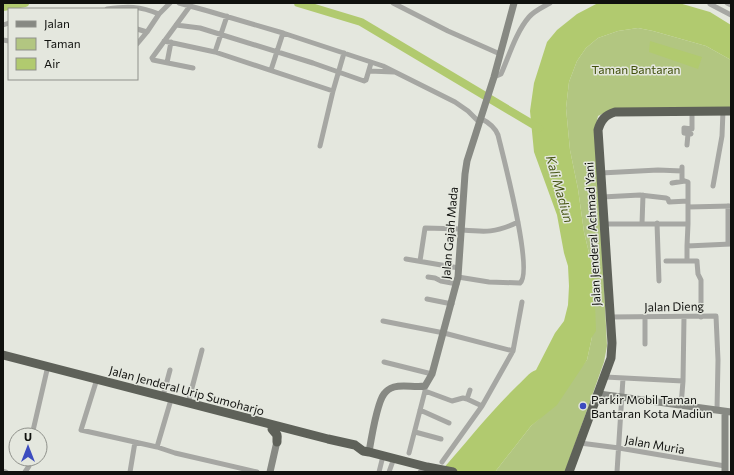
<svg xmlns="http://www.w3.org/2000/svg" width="734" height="475" font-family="Commissioner,sans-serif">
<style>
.green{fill:#b2c681}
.water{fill:#b1ca6f}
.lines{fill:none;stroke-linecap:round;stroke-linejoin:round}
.river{stroke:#b1ca6f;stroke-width:8}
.street{stroke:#a6a7a3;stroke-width:5}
.secondary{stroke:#878983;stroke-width:7}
.highway{stroke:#5e6159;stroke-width:9}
.poi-dot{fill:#3c4cbf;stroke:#e4e7de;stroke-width:1.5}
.labels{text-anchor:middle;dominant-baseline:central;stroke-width:3;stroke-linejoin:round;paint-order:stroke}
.park-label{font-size:12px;fill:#41500c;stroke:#e4e7de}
.street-label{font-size:12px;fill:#10110e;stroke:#e4e7de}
.poi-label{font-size:12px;fill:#10110e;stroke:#e4e7de;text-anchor:start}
.water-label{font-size:13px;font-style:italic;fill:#495817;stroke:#e4e7de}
</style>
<rect width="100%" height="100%" fill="#e4e7de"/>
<path class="green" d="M 638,28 L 653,31 L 706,46 L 731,60 L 731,108 L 612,109 L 598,116 L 596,125 L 607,346 L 604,362 L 565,472 L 495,472 L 531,426 L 539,419 L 587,360 L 592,337 L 594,274 L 584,232 L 578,189 L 570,150 L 566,108 L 569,82 L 577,61 L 586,48 L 598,38 L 618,31 Z"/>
<path class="water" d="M 598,3 L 679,3 L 710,12 L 731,25 L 731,60 L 706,46 L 653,31 L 638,28 L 618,31 L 598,38 L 586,48 L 577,61 L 569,82 L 566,108 L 570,150 L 578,189 L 584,232 L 594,274 L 596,331 L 592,337 L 587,360 L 557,405 L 531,426 L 495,472 L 440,472 C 466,443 490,412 518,385 C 525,379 528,373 536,370 L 555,333 L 564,321 L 568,305 L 569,286 L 568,266 L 564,253 L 557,215 L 534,152 L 530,111 L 534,83 L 547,42 L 557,30 L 577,14 Z
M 650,41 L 702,57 L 698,69 L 649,52 Z"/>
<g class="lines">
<path class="river" d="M 298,3 L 361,22 L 539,128
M 3,7 L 25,3"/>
<path class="street" d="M 179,3 L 208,11 L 283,33 L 383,66 L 455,102 L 468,111 L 479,122
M 393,3 L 448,31 L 500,54
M 727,3 L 731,5
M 710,4 L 731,15
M 190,6 L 152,58 L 153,60 L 193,68
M 107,9 C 127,6 140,6 159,14
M 3,25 L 9,23
M 176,25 L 200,28 L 313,63 L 364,81 L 366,80 L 371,63
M 137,29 L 147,32 L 159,14 L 170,3
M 3,40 L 9,41
M 164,41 L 215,52 L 333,91
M 137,44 L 147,32
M 215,52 L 227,16
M 167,63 L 171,42
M 271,70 L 283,33
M 369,71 L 394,72
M 494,77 L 501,74 C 509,56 516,32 529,17 C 534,11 543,7 550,3
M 691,134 L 684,133 L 684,128 L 692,129 L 692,111
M 687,145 L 688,134
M 320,146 L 333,91 L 344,53
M 682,167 L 682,181
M 601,173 L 658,170 L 682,171
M 672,183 L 685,181 L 688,182 L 688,224
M 713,186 L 722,136 L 723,111
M 602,197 L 640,195 L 666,198 L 668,199 L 669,202 L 688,201
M 728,206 L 728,244
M 688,207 L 731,206
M 657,223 L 659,281
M 603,224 L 688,224 L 687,246 L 731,244
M 642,224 L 643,195
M 462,230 C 485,232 496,233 518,222
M 687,246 L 687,261 L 697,261 L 697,262 L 698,274 L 701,280 L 701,317
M 406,259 L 459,268
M 420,261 L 425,228 L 462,229
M 666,261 L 687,261
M 428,277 L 435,278 L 441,281 L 457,284
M 458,277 L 489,282 L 520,283 C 534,272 503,156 498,135 C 495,127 488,122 480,118
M 427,299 L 452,304
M 609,317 L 716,316 L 718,360 L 717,410
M 645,317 L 645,344
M 383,321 L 444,333 L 513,351
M 384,362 L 432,374
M 605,377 L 683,381 L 681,406
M 683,381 L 684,317
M 96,382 L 81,430 L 157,447 L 175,453 L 257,472
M 425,391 L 452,401 L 463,398 L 467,399 L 482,406
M 163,396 L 170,370
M 467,399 L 470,390
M 188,403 L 202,350
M 420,410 L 449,423
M 415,432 L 441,439
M 32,435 L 47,370
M 580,443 L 619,448 L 725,466
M 157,447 L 170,403
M 409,453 L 425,391 L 425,386
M 442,462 L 482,406 L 513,351 L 522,302
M 3,471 L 6,472
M 25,472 L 29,466 L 30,459
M 130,472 L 135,442
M 379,472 L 383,456
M 389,472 L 394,458
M 420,472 L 427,467
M 617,472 L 623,378"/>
<path class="secondary" d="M 599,394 L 731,412
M 369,452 C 371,440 377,403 384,394 C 386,391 391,388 394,387 C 404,384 415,388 425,386 L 432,374 L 458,277 L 465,174 L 467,161 L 494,77 L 514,3
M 270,472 L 278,437
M 725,472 L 725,412"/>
<path class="highway" d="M 3,355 L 328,439 L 355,445 L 363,451 L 369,452 L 427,467 L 453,472
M 272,429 L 277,435 L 277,442
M 569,472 L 611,358 L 612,343 L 598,130 C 601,120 605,115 615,112 L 731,111"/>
</g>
<circle class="poi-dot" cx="583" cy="406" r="4"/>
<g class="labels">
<g class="park-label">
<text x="636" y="69">Taman Bantaran</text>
</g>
<g class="street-label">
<text transform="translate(449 233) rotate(-85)">Jalan Gajah Mada</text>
<text transform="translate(592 234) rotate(-93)">Jalan Jenderal Achmad Yani</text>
<text transform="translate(674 306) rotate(-1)">Jalan Dieng</text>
<text transform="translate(187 390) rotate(15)">Jalan Jenderal Urip Sumoharjo</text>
<text transform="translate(655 444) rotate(10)">Jalan Muria</text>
</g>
<g class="poi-label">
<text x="591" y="399">Parkir Mobil Taman<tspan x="591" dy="14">Bantaran Kota Madiun</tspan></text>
</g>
<g class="water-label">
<text transform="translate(560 189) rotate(74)">Kali Madiun</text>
</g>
</g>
<rect width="734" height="475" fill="none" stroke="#10110e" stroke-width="8"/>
<rect x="8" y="8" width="130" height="72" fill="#e4e7de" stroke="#8f918b"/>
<rect x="16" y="21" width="20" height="6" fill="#878983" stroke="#8f918b"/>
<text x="44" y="28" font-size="12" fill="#10110e">Jalan</text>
<rect x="16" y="38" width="20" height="12" fill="#b2c681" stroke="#8f918b"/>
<text x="44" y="48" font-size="12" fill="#10110e">Taman</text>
<rect x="16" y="58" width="20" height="12" fill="#b1ca6f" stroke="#8f918b"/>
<text x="44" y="68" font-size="12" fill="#10110e">Air</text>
<g transform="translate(28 447)"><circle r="19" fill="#e4e7de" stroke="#8f918b"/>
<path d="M0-3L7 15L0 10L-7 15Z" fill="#3c4cbf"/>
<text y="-6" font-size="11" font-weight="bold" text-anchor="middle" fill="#10110e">U</text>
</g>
</svg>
